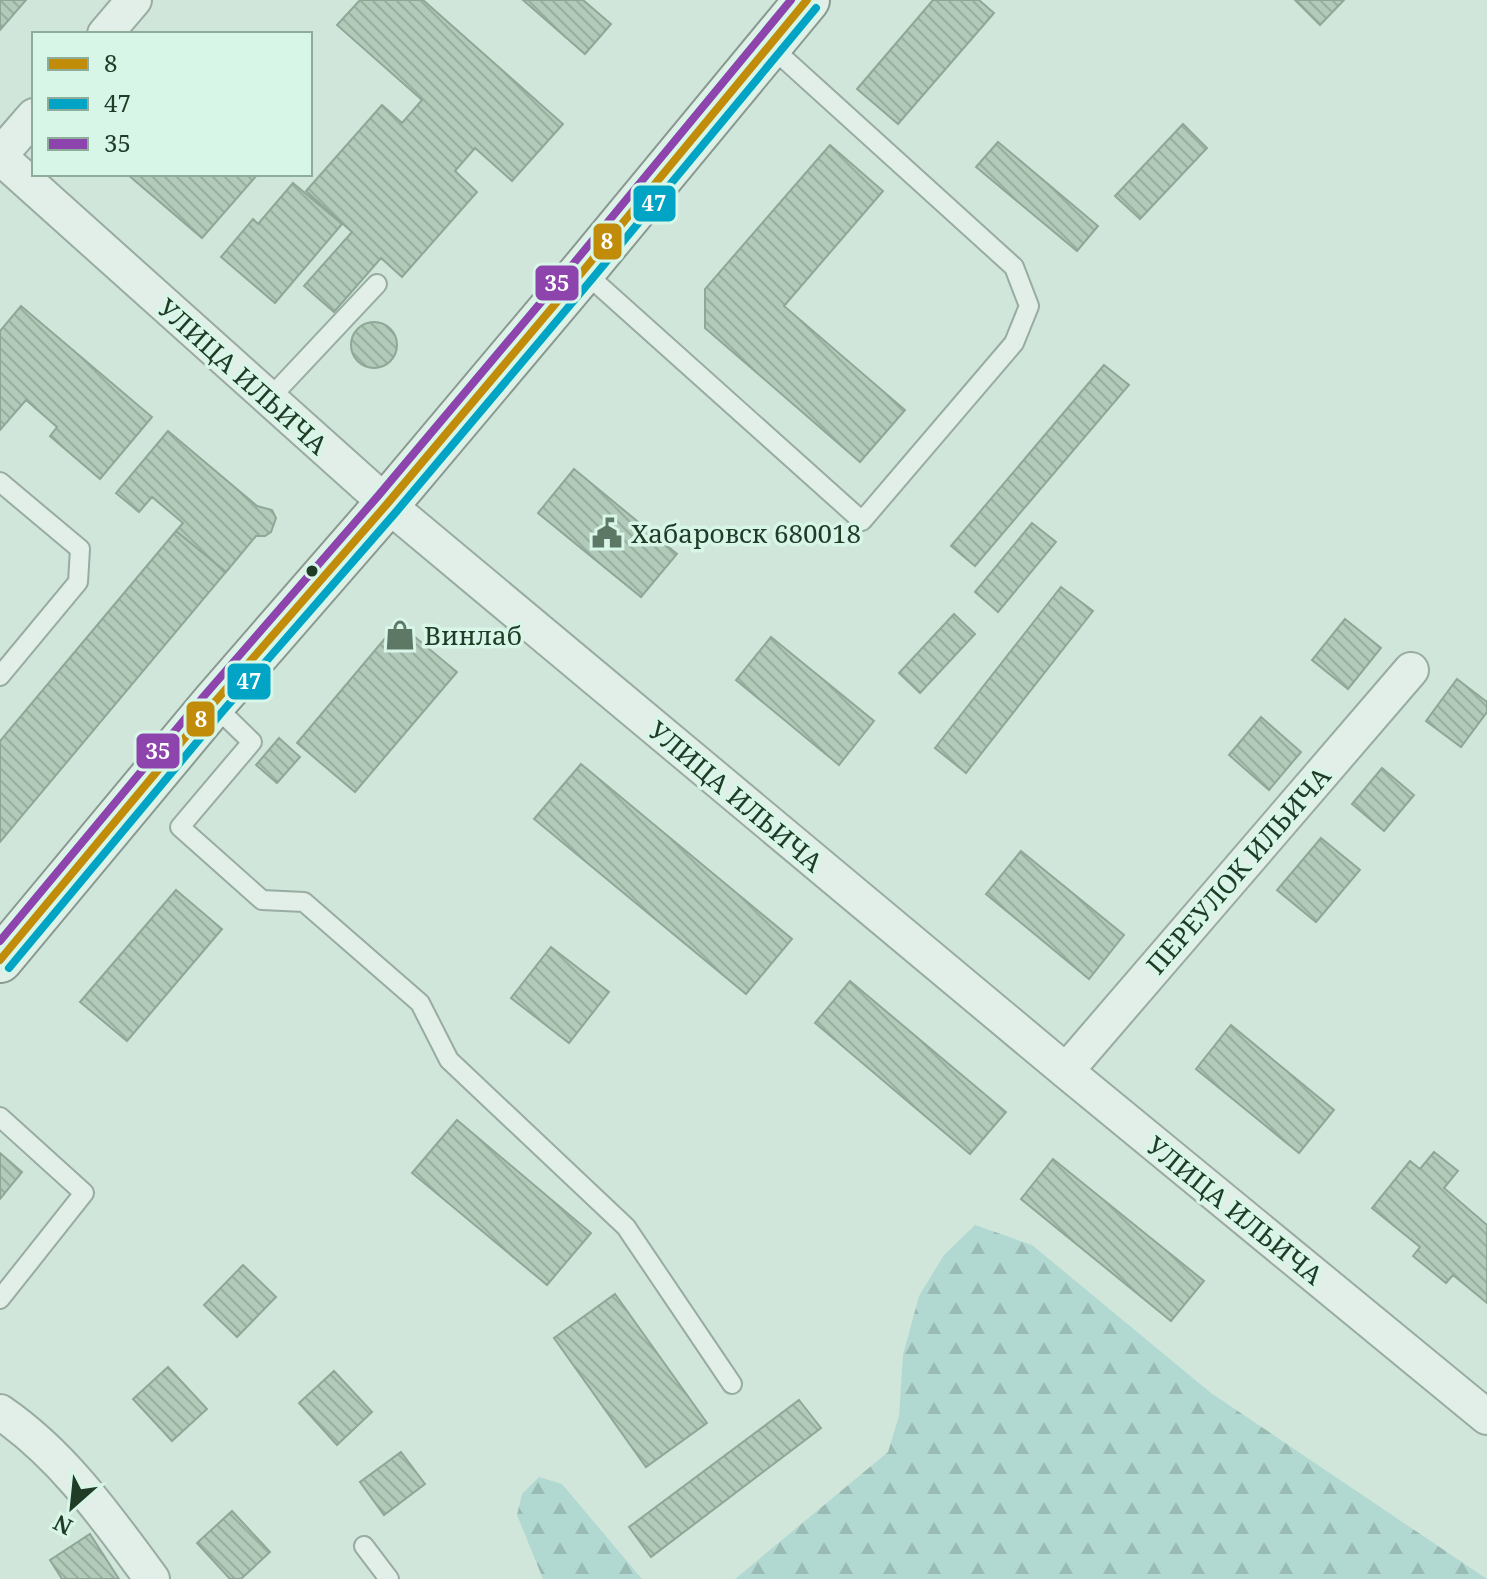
<svg xmlns="http://www.w3.org/2000/svg" width="1487" height="1579" font-family="'Noto Serif',serif">
<style>
.forest{fill:url(#forest-firs)}
.building{fill:url(#building-back-hatch);stroke:#8fa796;stroke-width:2}
.lines{fill:none;stroke-linecap:round;stroke-linejoin:round}
.service-casing{stroke:#98aca1;stroke-width:22}
.minor-casing{stroke:#98aca1;stroke-width:38}
.secondary-casing{stroke:#889b90;stroke-width:48}
.service{stroke:#e2eee8;stroke-width:18}
.minor{stroke:#e2eee8;stroke-width:34}
.secondary{stroke:#e2eee8;stroke-width:44}
.bus-1-casing{stroke:#d7f6e7;stroke-width:14}
.bus-2-casing{stroke:#d7f6e7;stroke-width:14}
.bus-3-casing{stroke:#d7f6e7;stroke-width:14}
.bus-1{stroke:#c18c0a;stroke-width:8}
.bus-2{stroke:#02a4c6;stroke-width:8}
.bus-3{stroke:#8e44ad;stroke-width:8}
.bus-dot{fill:#203c27;stroke:#d7f6e7;stroke-width:3}
.labels{text-anchor:middle;dominant-baseline:central;stroke-width:7;stroke-linejoin:round;paint-order:stroke}
.street-label{font-size:26px;fill:#203c27;stroke:#d7f6e7}
.poi-label{font-size:26px;fill:#203c27;stroke:#d7f6e7;text-anchor:start}
.line-badge{stroke:#d7f6e7;stroke-width:3}
.badge-label{font-size:22px;text-anchor:middle;font-weight:bold;fill:#fff}
</style>
<defs>
<pattern id="forest-firs" width="22" height="20" patternUnits="userSpaceOnUse" patternTransform="scale(2)"><rect width="22" height="20" fill="#b2d9d1"/><path d="M5 1l3.5 6h-7zM16 11l3.5 6h-7z" fill="#99bbb3"/></pattern>
<pattern id="building-back-hatch" width="6" height="6" patternUnits="userSpaceOnUse" patternTransform="scale(2)"><rect width="6" height="6" fill="#b1cab9"/><path d="M-1 5l2 2M0 0l6 6M5-1l2 2" fill="none" stroke="#98ae9f"/></pattern>
</defs>
<rect width="100%" height="100%" fill="#d0e6db"/>
<path class="forest" d="M 975,1225 L 1032,1245 L 1211,1393 L 1487,1579 L 735,1579 L 888,1452 L 899,1416 L 903,1355 L 919,1296 L 944,1255 Z
M 539,1477 L 562,1484 L 642,1579 L 543,1579 L 517,1515 L 522,1494 Z"/>
<path class="building" d="M 0,0 L 26,0 L 0,30 Z
M 360,0 L 423,0 L 563,124 L 512,181 L 475,148 L 455,171 L 477,192 L 402,277 L 381,258 L 334,312 L 304,286 L 352,232 L 306,191 L 382,105 L 402,123 L 422,100 L 337,25 Z
M 523,0 L 583,0 L 611,24 L 585,54 Z
M 933,0 L 979,0 L 994,13 L 898,124 L 857,89 Z
M 1295,0 L 1344,0 L 1320,25 Z
M 1183,124 L 1207,148 L 1140,219 L 1115,196 Z
M 998,142 L 1098,226 L 1077,251 L 976,167 Z
M 830,145 L 883,191 L 784,306 L 905,410 L 860,462 L 705,328 L 705,289 Z
M 127,174 L 258,174 L 202,238 Z
M 293,183 L 342,224 L 275,303 L 221,257 L 253,219 L 258,224 Z
M 21,306 L 152,417 L 100,479 L 50,436 L 57,427 L 26,400 L 0,430 L 0,331 Z
M351 345a23 23 0 1 1 46 0a23 23 0 1 1-46 0Z
M 1104,365 L 1129,385 L 975,566 L 951,546 Z
M 168,431 L 257,506 L 272,510 L 276,518 L 271,532 L 265,536 L 256,536 L 226,572 L 176,531 L 183,523 L 152,497 L 139,512 L 116,493 Z
M 574,469 L 677,554 L 641,597 L 538,513 Z
M 1032,523 L 1056,542 L 998,612 L 975,592 Z
M 176,531 L 226,572 L 0,842 L 0,741 Z
M 1061,587 L 1093,611 L 966,773 L 935,748 Z
M 954,614 L 975,634 L 920,693 L 899,673 Z
M 1345,619 L 1381,648 L 1348,689 L 1312,660 Z
M 398,623 L 457,672 L 355,792 L 297,743 Z
M 771,637 L 874,721 L 839,765 L 736,680 Z
M 1457,679 L 1487,702 L 1487,712 L 1461,747 L 1426,721 Z
M 1261,717 L 1301,752 L 1269,790 L 1229,755 Z
M 279,738 L 300,757 L 277,783 L 256,765 Z
M 581,764 L 792,939 L 746,994 L 534,819 Z
M 1382,768 L 1414,795 L 1384,831 L 1352,804 Z
M 1321,838 L 1360,870 L 1316,922 L 1277,890 Z
M 1021,851 L 1124,935 L 1089,979 L 986,894 Z
M 176,890 L 222,929 L 127,1041 L 80,1002 Z
M 551,947 L 609,992 L 569,1043 L 511,998 Z
M 850,981 L 1006,1112 L 970,1154 L 815,1023 Z
M 1231,1025 L 1334,1110 L 1299,1153 L 1196,1069 Z
M 457,1120 L 591,1233 L 547,1285 L 412,1173 Z
M 1434,1152 L 1458,1171 L 1444,1188 L 1487,1225 L 1487,1303 L 1453,1275 L 1446,1283 L 1413,1256 L 1420,1247 L 1372,1208 L 1410,1161 L 1420,1169 Z
M 0,1153 L 22,1172 L 0,1199 Z
M 1053,1159 L 1204,1281 L 1171,1321 L 1021,1199 Z
M 243,1265 L 276,1297 L 237,1337 L 204,1305 Z
M 615,1294 L 707,1423 L 646,1467 L 554,1338 Z
M 168,1367 L 207,1409 L 172,1441 L 133,1399 Z
M 334,1371 L 372,1412 L 337,1445 L 299,1403 Z
M 799,1400 L 821,1428 L 651,1557 L 629,1527 Z
M 401,1452 L 425,1484 L 384,1515 L 360,1482 Z
M 232,1511 L 270,1552 L 241,1579 L 230,1579 L 197,1543 Z
M 90,1534 L 119,1579 L 62,1579 L 50,1560 Z"/>
<g class="lines">
<g class="service-casing">
<path id="service" d="M 583,271 L 862,521 L 1014,343 L 1029,306 L 1014,267 L 769,45
M 269,399 L 377,284
M 0,482 L 80,549 L 78,582 L 0,676
M 213,704 L 252,742 L 180,827 L 262,900 L 304,902 L 420,1003 L 449,1060 L 626,1227 L 732,1384
M 0,1117 L 84,1193 L 0,1299
M 364,1546 L 389,1579"/>
</g>
<g class="minor-casing">
<path id="minor" d="M 105,34 L 134,0
M 0,155 L 34,116
M 0,157 L 387,504 L 1066,1071 L 1487,1417
M 1066,1071 L 1411,670
M 0,1412 C 63,1455 107,1518 152,1579"/>
</g>
<g class="secondary-casing">
<path id="secondary" d="M 0,960 L 213,704 L 387,504 L 583,271 L 807,0"/>
</g>
<use href="#service" class="service"/>
<use href="#minor" class="minor"/>
<use href="#secondary" class="secondary"/>
<g class="bus-1-casing">
<path id="bus-1" d="M 0,960 L 213,704 L 387,504 L 583,271 L 807,0"/>
</g>
<g class="bus-2-casing">
<path id="bus-2" d="M 9,968 L 222,712 L 396,512 L 592,279 L 816,8"/>
</g>
<g class="bus-3-casing">
<path id="bus-3" d="M 0,941 L 204,696 L 378,496 L 574,263 L 791,0"/>
</g>
<use href="#bus-1" class="bus-1"/>
<use href="#bus-2" class="bus-2"/>
<use href="#bus-3" class="bus-3"/>
</g>
<defs>
<g id="civic-bare" transform="scale(2.4)"><path d="M-.6-6.5H3V-4.5H.6V-3L4-1V1h2V6H-6V1h2V-1L-.6-3ZM-1.2 2.5V6h2.4V2.5Z" fill="#5e7866" stroke="#d7f6e7" stroke-width="2.5" paint-order="stroke"/></g>
<g id="shop-bare" transform="scale(2.4)"><path d="M-5-2.5h2.3a2.7 3.5 0 0 1 5.4 0H5L5.5 6h-11ZM-1.5-2.5h3a1.5 2.3 0 0 0-3 0Z" fill="#5e7866" stroke="#d7f6e7" stroke-width="2.5" paint-order="stroke"/></g>
</defs>
<g fill-rule="evenodd">
<use href="#civic-bare" x="607" y="533"/>
<use href="#shop-bare" x="400" y="635"/>
</g>
<circle class="bus-dot" cx="312" cy="571" r="7"/>
<g class="labels">
<g class="street-label">
<text transform="translate(243 376) rotate(42)">УЛИЦА ИЛЬИЧА</text>
<text transform="translate(736 796) rotate(40)">УЛИЦА ИЛЬИЧА</text>
<text transform="translate(1238 870) rotate(-49)">ПЕРЕУЛОК ИЛЬИЧА</text>
<text transform="translate(1235 1210) rotate(39)">УЛИЦА ИЛЬИЧА</text>
</g>
<g class="poi-label">
<text x="631" y="533">Хабаровск 680018</text>
<text x="424" y="635">Винлаб</text>
</g>
</g>
<g class="line-badge">
<rect x="632" y="184" width="45" height="39" rx="8" fill="#02a4c6"/>
<rect x="592" y="222" width="31" height="39" rx="8" fill="#c18c0a"/>
<rect x="534" y="264" width="46" height="38" rx="8" fill="#8e44ad"/>
<rect x="226" y="662" width="46" height="39" rx="8" fill="#02a4c6"/>
<rect x="185" y="700" width="31" height="38" rx="8" fill="#c18c0a"/>
<rect x="135" y="732" width="46" height="38" rx="8" fill="#8e44ad"/>
</g>
<g class="badge-label">
<text x="654" y="211">47</text>
<text x="607" y="249">8</text>
<text x="557" y="291">35</text>
<text x="249" y="689">47</text>
<text x="201" y="727">8</text>
<text x="158" y="759">35</text>
</g>
<rect x="32" y="32" width="280" height="144" fill="#d7f6e7" stroke="#8eac9a" stroke-width="2"/>
<rect x="48" y="58" width="40" height="12" fill="#c18c0a" stroke="#8eac9a" stroke-width="2"/>
<text x="104" y="72" font-size="24" fill="#203c27">8</text>
<rect x="48" y="98" width="40" height="12" fill="#02a4c6" stroke="#8eac9a" stroke-width="2"/>
<text x="104" y="112" font-size="24" fill="#203c27">47</text>
<rect x="48" y="138" width="40" height="12" fill="#8e44ad" stroke="#8eac9a" stroke-width="2"/>
<text x="104" y="152" font-size="24" fill="#203c27">35</text>
<g transform="translate(72 1507) rotate(207)" stroke="#d7f6e7" stroke-width="6" paint-order="stroke">
<path d="M0-6L14 30L0 20L-14 30Z" fill="#203c27"/>
<text y="-12" font-size="22" font-weight="bold" text-anchor="middle" fill="#203c27">N</text>
</g>
</svg>
